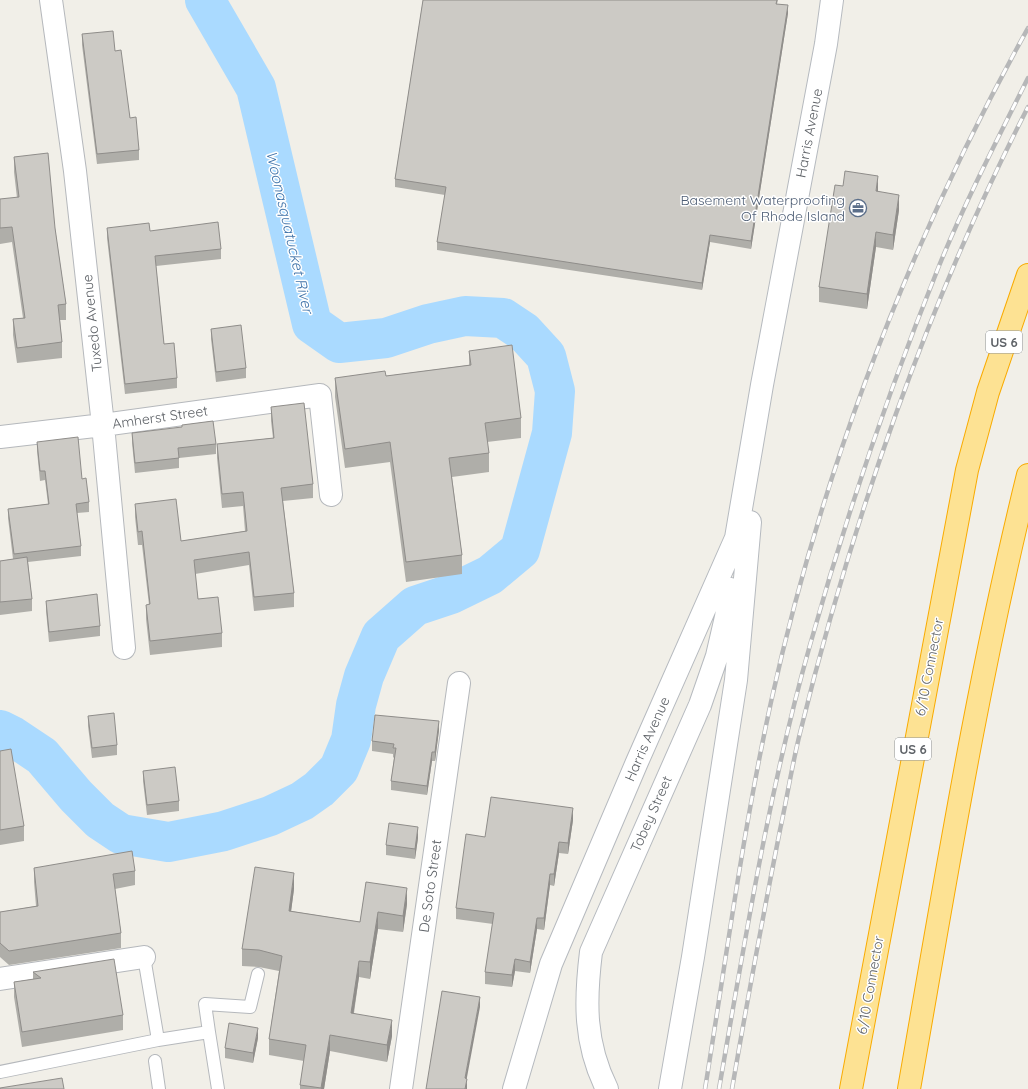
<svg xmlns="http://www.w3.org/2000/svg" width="1028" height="1089" font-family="Quicksand,sans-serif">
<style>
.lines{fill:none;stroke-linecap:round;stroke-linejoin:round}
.river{stroke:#aadaff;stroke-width:40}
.service-casing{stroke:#b5b8bc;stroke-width:14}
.minor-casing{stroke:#b5b8bc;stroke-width:24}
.secondary-casing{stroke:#b6babf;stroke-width:24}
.motorway-casing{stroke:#f9ab00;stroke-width:24}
.service{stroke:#fff;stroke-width:12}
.minor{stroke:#fff;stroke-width:22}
.secondary{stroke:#fff;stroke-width:22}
.motorway{stroke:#fde293;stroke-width:22}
.rail-casing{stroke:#b6b7b8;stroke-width:4.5}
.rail{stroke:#fff;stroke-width:3;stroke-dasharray:9;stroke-linecap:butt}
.wall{fill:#afaea9}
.shaded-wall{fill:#8f8d8a}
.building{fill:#cccac5;stroke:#8f8d8a}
.labels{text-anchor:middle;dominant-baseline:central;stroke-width:3;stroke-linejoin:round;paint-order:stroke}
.shield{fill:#fff;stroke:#8f9295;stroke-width:1}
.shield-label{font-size:13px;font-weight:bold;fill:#5f6368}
.street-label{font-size:14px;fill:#5f6368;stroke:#fff}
.service-label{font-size:14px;fill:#4e5e75;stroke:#fff;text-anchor:end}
.water-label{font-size:15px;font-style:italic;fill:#4174aa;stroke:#fff}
</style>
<rect width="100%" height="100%" fill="#f1efe8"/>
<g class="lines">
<path class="river" d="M 0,730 L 12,736 L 42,756 L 76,796 L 100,820 L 121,834 L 168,842 L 224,831 L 270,816 L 302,801 L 319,789 L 339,769 L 351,740 L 356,705 L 364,676 L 381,636 L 415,606 L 451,594 L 490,575 L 520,550 L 552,433 L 555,391 L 546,356 L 524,332 L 503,318 L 465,316 L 428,324 L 386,338 L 339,343 L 312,324 L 256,88 L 205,0"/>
<g class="service-casing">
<path id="service" d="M 144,957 L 158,1040 L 209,1032 L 218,1089
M 209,1032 L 205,1004 L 250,1007 L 258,974
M 155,1061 L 159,1089
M 0,1072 L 158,1040"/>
</g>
<g class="minor-casing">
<path id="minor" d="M 51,0 L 75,171 L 103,425 L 124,648
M 0,437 L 103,425 L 320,395 L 331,495
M 0,979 L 144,957
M 401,1089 L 459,683"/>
</g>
<g class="secondary-casing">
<path id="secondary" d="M 514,1089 L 551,964 L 637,762 L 736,538 L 762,385 L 826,44 L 832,0
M 607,1089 C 584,1043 585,1001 591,952 L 700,705 L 717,656 L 726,617 L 730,589
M 670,1089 L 693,957 L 736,680 L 750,522"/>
</g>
<g class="motorway-casing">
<path id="motorway" d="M 851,1089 L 967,470 L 988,392 L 1028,275
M 909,1089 C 945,884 978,677 1028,475"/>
</g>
<use href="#service" class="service"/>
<use href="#minor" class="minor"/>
<use href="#secondary" class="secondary"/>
<use href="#motorway" class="motorway"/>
<g class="rail-casing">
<path id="rail" d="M 705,1089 C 726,960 743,830 771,702 C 823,467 911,239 1028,28
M 719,1089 C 745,940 769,790 810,645 C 846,516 889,390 939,266 C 965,202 997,140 1028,78
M 732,1089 C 747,1002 763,916 780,830 C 787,798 792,765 800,733 C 852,521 928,302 1028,107"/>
</g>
<use href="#rail" class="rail"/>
</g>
<path class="wall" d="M 423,0 L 778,0 L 777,4 L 788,13 L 751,249 L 710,242 L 702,290 L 437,250 L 437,242 L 445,195 L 395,187 L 395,179 Z
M 82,34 L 115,51 L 130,118 L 139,150 L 139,160 L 97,164 L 82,45 Z
M 14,157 L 55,228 L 66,304 L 66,320 L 60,320 L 62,342 L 62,358 L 17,363 L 13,335 L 13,319 L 23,318 L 12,242 L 0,244 L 0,199 L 17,198 L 14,172 Z
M 878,192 L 899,210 L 893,250 L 876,247 L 867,309 L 819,302 L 819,287 Z
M 107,228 L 150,231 L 221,249 L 221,259 L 156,266 L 164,344 L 177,378 L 177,388 L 125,394 L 107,238 Z
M 211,329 L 246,368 L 246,378 L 216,382 L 211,339 Z
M 469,351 L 521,418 L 521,438 L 487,442 L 489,453 L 489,472 L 452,477 L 462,555 L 462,574 L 406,582 L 390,462 L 345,468 L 335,397 L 335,378 L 386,376 L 469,365 Z
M 271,407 L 313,484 L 313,498 L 283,501 L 294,593 L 294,607 L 254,611 L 249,565 L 195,574 L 198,599 L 222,633 L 222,647 L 150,655 L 146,619 L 146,605 L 149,605 L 142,545 L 138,545 L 135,517 L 135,504 L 181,541 L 245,531 L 243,506 L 222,508 L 217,458 L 217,444 L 273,438 L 271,421 Z
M 132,433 L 216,444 L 216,454 L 179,458 L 179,468 L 135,473 L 132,443 Z
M 37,442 L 82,479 L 89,502 L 89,512 L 77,513 L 81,546 L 81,556 L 28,562 L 32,599 L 32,611 L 0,615 L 0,561 L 13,559 L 8,518 L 8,509 L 48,504 L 45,480 L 40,481 L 37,451 Z
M 46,601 L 100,626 L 100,636 L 49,642 L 46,611 Z
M 88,716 L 117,745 L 117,755 L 92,758 L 88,726 Z
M 439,730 L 435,761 L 432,761 L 427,795 L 391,790 L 391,781 L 394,758 L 393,757 L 393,754 L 372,751 L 372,741 Z
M 0,751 L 24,826 L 24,841 L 0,845 Z
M 143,771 L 179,801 L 179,811 L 147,815 L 143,781 Z
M 573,820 L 568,854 L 559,853 L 554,886 L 550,885 L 544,930 L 537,929 L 530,973 L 515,971 L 512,987 L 485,984 L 485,972 L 493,924 L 456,919 L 456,908 L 485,837 Z
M 418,838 L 415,859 L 386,855 L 386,845 Z
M 34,868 L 135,871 L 135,885 L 115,889 L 121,933 L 121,948 L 9,965 L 0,957 L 0,912 L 36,906 L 34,882 Z
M 366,882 L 407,904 L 403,932 L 378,929 L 370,979 L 359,977 L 354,1013 L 392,1036 L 387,1062 L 330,1051 L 324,1089 L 300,1089 L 300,1085 L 304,1061 L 269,1055 L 269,1039 L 279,971 L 259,967 L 242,966 L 242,949 L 294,889 L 291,911 L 360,922 Z
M 33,972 L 123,1015 L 123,1030 L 22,1047 L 14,997 L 14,982 L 33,979 Z
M 258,1038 L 253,1063 L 225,1058 L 225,1048 Z"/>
<path class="shaded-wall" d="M 788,5 L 788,13 L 751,249 L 751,241 Z
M 878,176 L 878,191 L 876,206 L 876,191 Z
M 899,195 L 899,210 L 893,250 L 893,235 Z
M 876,232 L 876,247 L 867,309 L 867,294 Z
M 710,235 L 710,242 L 702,290 L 702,283 Z
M 439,721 L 439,730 L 435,761 L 435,752 Z
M 432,752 L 432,761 L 427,795 L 427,786 Z
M 573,808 L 573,820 L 568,854 L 568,843 Z
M 418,827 L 418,838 L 415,859 L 415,849 Z
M 559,842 L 559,853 L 554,886 L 554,874 Z
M 294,873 L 294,889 L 289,927 L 289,911 Z
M 550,874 L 550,885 L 544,930 L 544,918 Z
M 407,888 L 407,904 L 403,932 L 403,916 Z
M 378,912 L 378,929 L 370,979 L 370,962 Z
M 537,918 L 537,929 L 530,973 L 530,962 Z
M 515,959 L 515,971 L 512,987 L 512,975 Z
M 359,961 L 359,977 L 351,1029 L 351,1013 Z
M 480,997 L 480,1007 L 465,1088 L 465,1078 Z
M 392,1020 L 392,1036 L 387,1062 L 387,1045 Z
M 258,1028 L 258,1038 L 253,1063 L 253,1053 Z
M 330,1035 L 330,1051 L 324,1089 L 321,1089 Z
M 467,1079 L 467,1089 L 465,1089 Z"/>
<path class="building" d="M 423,0 L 777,0 L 776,4 L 788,5 L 751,241 L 710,235 L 702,283 L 437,242 L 446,187 L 395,179 Z
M 113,31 L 115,51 L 121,50 L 130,118 L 136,117 L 139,150 L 97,154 L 82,34 Z
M 48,153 L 55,228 L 66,304 L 58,305 L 62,342 L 17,348 L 13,319 L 25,318 L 12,227 L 0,228 L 0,199 L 19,197 L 14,157 Z
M 845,171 L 878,176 L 876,191 L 899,195 L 893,235 L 876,232 L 867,294 L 819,287 L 835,185 L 843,186 Z
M 218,222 L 221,249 L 155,256 L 164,344 L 174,343 L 177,378 L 125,384 L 107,228 L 149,223 L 150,231 Z
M 241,325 L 246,368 L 216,372 L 211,329 Z
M 512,345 L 521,418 L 485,423 L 489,453 L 449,458 L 462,555 L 406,562 L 390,442 L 345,449 L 335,378 L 385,371 L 386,376 L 471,365 L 469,351 Z
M 304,403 L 313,484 L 281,488 L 294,593 L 254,597 L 249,552 L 194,560 L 198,599 L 218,597 L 222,633 L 150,641 L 146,605 L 150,604 L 142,531 L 138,532 L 135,504 L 176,499 L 181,541 L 247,531 L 243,492 L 222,494 L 217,444 L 274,438 L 271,407 Z
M 213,421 L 216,444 L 178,448 L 179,458 L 135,463 L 132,433 L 182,427 L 182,425 Z
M 78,437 L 82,479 L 86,478 L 89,502 L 76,504 L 81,546 L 14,554 L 8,509 L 49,504 L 45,471 L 40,471 L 37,442 Z
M 27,557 L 32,599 L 0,602 L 0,561 Z
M 97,594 L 100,626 L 49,632 L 46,601 Z
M 114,713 L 117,745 L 92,748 L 88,716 Z
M 375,715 L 439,721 L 435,752 L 432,752 L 427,786 L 391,781 L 396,748 L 393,748 L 394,744 L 372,741 Z
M 11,749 L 24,826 L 0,830 L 0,751 Z
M 175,767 L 179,801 L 147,805 L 143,771 Z
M 491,797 L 573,808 L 568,843 L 559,842 L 554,874 L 550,874 L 544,918 L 537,918 L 530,962 L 515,959 L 512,975 L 485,972 L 494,913 L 456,908 L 466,834 L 485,837 Z
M 389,823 L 418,827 L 415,849 L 386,845 Z
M 132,851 L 135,871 L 113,874 L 121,933 L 9,951 L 0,943 L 0,912 L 38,906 L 34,868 Z
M 255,867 L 294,873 L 289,911 L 360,922 L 366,882 L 407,888 L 403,916 L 378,912 L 370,962 L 359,961 L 351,1013 L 392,1020 L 387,1045 L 330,1035 L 321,1088 L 300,1085 L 306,1045 L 269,1039 L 282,956 L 259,950 L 242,949 Z
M 114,959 L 123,1015 L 22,1032 L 14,982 L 41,978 L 33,972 Z
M 442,991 L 480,997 L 465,1078 L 467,1079 L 465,1089 L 426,1089 Z
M 229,1023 L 258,1028 L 253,1053 L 225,1048 Z
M 62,1078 L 64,1089 L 0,1089 L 0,1088 Z"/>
<defs>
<g id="office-ring" transform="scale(0.9)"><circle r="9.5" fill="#fff" stroke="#5c6f8a" stroke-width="1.5"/><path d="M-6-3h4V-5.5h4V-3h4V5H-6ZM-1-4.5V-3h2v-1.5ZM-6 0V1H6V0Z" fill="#5c6f8a"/></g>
</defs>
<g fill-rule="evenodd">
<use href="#office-ring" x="858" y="208"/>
</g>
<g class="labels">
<g class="shield">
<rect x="986" y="331" width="36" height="22" rx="3"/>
<rect x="895" y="738" width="36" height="22" rx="3"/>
</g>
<g class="shield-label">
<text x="1004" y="342">US 6</text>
<text x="913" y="749">US 6</text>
</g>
<g class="street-label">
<text transform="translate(809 133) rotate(-79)">Harris Avenue</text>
<text transform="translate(92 323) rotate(-96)">Tuxedo Avenue</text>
<text transform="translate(160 417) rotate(-8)">Amherst Street</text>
<text transform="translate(929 667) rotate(-79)">6/10 Connector</text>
<text transform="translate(647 739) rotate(-66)">Harris Avenue</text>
<text transform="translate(651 814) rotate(-66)">Tobey Street</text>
<text transform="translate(430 886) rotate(-82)">De Soto Street</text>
<text transform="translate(870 985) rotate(-80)">6/10 Connector</text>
</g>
<g class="service-label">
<text x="845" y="200">Basement Waterproofing<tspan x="845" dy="16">Of Rhode Island</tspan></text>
</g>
<g class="water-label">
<text transform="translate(290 232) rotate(77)">Woonasquatucket River</text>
</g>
</g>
</svg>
